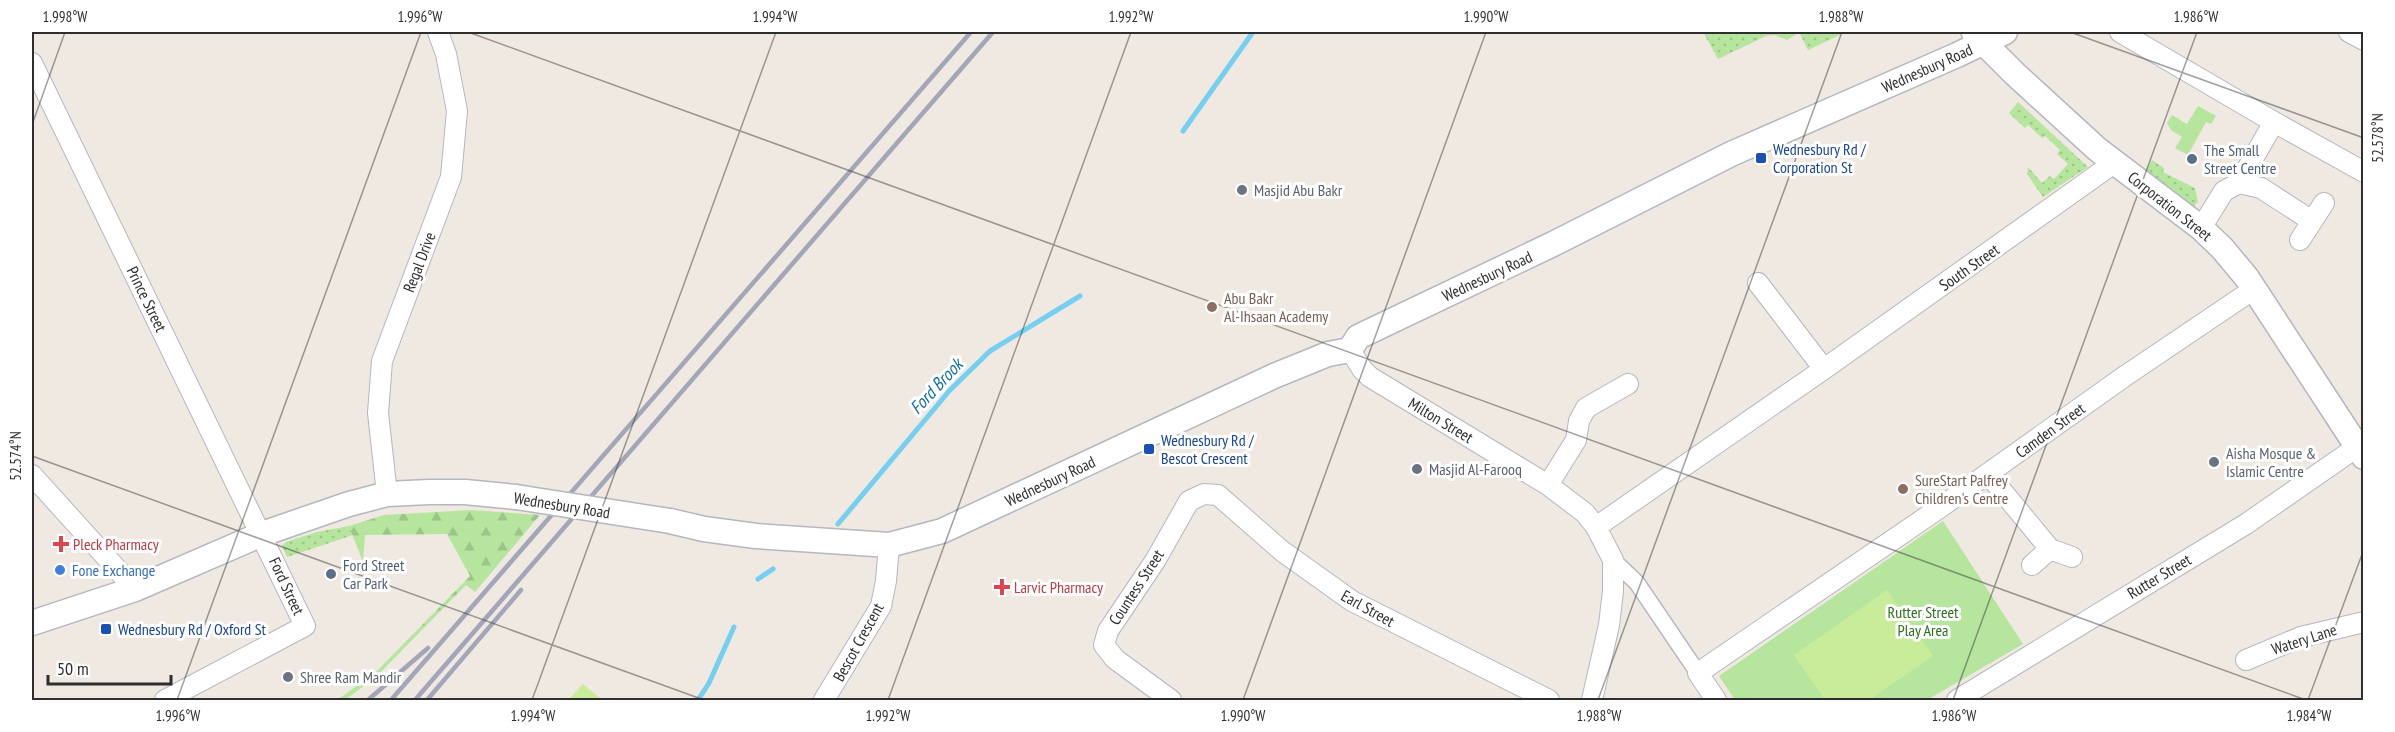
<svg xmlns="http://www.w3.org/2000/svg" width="2395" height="732" font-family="'PT Sans Narrow',sans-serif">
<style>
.grass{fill:url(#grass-dots)}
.forest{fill:url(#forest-firs)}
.park{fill:#b6e59e}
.pitch{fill:#c9ec9a}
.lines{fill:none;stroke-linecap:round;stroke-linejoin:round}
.stream{stroke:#75cff0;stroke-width:5}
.pedestrian-casing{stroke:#b4b7c1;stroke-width:18}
.minor-casing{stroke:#b4b7c1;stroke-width:22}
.tertiary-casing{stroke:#b4b7c1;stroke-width:27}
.pedestrian{stroke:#fff;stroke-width:15}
.minor{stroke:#fff;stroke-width:20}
.tertiary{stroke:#fff;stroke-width:24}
.rail{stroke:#a3a6b8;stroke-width:4.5}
.tertiary-bridge-casing{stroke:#b4b7c1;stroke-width:27;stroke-linecap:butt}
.tertiary-bridge{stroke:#fff;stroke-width:24}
.ticks{fill:none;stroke:#2e2e2e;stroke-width:1.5;stroke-opacity:0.45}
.transit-dot{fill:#1a4fb4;stroke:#fff;stroke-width:2}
.service-dot{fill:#5c6f8a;stroke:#fff;stroke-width:2}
.worship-dot{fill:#6b7280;stroke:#fff;stroke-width:2}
.education-dot{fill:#8d6e63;stroke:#fff;stroke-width:2}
.health-dot{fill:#e0444e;stroke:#fff;stroke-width:2}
.shop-dot{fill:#3f7fe0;stroke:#fff;stroke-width:2}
.labels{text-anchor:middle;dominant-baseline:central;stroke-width:6;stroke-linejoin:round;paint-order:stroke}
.street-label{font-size:16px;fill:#2e2e2e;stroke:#fff}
.transit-label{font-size:16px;fill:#164399;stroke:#fff;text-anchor:start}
.service-label{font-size:16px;fill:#4e5e75;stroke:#fff;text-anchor:start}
.worship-label{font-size:16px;fill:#5b616d;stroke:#fff;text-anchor:start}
.education-label{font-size:16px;fill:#785e54;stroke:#fff;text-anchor:start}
.health-label{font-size:16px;fill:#be3a42;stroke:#fff;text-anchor:start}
.shop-label{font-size:16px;fill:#366cbe;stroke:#fff;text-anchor:start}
.park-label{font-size:16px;fill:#2c6e1b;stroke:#fff}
.water-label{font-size:18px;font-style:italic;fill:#0d6fa3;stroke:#fff}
.neatline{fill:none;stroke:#2e2e2e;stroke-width:2}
.ticks-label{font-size:15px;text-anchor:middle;fill:#2e2e2e}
</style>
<defs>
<pattern id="grass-dots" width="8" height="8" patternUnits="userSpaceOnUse" patternTransform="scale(1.5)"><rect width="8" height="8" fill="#b6e59e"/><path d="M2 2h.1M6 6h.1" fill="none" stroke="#9dc588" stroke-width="1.8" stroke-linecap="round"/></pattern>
<pattern id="forest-firs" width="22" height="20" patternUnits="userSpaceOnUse" patternTransform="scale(1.5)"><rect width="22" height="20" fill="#b6e59e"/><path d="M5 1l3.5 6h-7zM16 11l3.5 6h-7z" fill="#9dc588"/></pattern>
</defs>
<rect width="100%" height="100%" fill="#efe9e1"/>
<path class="grass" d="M 1703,32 L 1797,32 L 1798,33 L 1787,40 L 1774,35 L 1766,36 L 1718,59 Z
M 1799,32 L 1846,32 L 1808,50 Z
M 2018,102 L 2088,167 L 2043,197 L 2027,174 L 2028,167 L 2042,183 L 2050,176 L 2054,179 L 2068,164 L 2057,154 L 2060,150 L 2045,136 L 2042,138 L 2028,125 L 2025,128 L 2009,113 Z
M 2152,160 L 2164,168 L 2163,172 L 2195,188 L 2198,201 L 2194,207 L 2145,172 Z
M 349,526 L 353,535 L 287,557 L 282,546 L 286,542 L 317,532 Z"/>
<path class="forest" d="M 471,510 L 540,515 L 475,592 L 466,585 L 376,677 L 345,700 L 337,700 L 375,673 L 470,576 L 447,534 L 365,535 L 363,562 L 349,526 L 384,515 Z"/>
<path class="park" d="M 2198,106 L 2216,116 L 2211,124 L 2206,122 L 2188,155 L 2175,148 L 2182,137 L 2171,130 L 2167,123 L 2172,115 L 2187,124 Z
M 1943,521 L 2023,644 L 1927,700 L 1735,700 L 1719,676 Z"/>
<path class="pitch" d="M 1887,590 L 1933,656 L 1869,700 L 1825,700 L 1794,655 Z
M 583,684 L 602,700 L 568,700 Z"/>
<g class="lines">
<path class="stream" d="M 1183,131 L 1253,32
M 838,524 L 950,390 L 990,351 L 1080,296
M 758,579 L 773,569
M 698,700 L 709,683 L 734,627"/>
<g class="pedestrian-casing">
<path id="pedestrian" d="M 1613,560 L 1637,583 L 1698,673"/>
</g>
<g class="minor-casing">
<path id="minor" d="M 2120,32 L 2274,122 L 2239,183
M 2349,32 L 2364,40
M 32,63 L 305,626 L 165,700
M 2274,122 L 2364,172
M 2201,228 L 2224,191 L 2239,183 L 2261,188 L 2312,221
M 2300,240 L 2324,203
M 1758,283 L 1824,369
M 1350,350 L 1362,369 L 1370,377 L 1548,485 L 1585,513 L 1596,527 L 1613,560 L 1613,591 L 1609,625 L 1592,700
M 1988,474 L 2050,549
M 32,475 L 135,589
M 1548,485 L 1576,440 L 1579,421 L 1586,408 L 1628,384
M 387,494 L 378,413 L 382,361 L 451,177 L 457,111 L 446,54 L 438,32
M 1596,527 L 1824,369 L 2114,163
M 2032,565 L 2050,549 L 2072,557
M 2246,660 L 2301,637 L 2364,622
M 824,700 L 881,606 L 886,581 L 889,545
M 1171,700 L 1115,659 L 1104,645 L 1108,631 L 1155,561 L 1189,501 L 1204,494 L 1218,495 L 1282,551 L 1352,601 L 1549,700
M 1716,700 L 1698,673 L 1938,509 L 2125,376 L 2254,289
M 1957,700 L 2246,524 L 2357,447"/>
</g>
<g class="tertiary-casing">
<path id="tertiary" d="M 1974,33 L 2015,74 L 2097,149 L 2201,228 L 2222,248 L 2247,278 L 2364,457
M 670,521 L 704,529 L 756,536 L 889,545 L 942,531 L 1274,376 L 1328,354 L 1350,350 L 1358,337 L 1553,244 L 1731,154 L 1957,55 L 2005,32
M 32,623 L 135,589 L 262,534 L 349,504 L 387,494 L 429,492 L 465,492 L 516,497"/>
</g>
<use href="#pedestrian" class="pedestrian"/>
<use href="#minor" class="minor"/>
<use href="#tertiary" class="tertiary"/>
<path class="rail" d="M 368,700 L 428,648
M 391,700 L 971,32
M 415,700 L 993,32
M 427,700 L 521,590"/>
<g class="tertiary-bridge-casing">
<path id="tertiary-bridge" d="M 516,497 L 670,521"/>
</g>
<use href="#tertiary-bridge" class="tertiary-bridge"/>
</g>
<path class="ticks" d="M 468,32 L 2306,700M 2070,32 L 2364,138M 32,125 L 65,32M 32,456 L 704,700M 177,700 L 421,32M 532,700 L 776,32M 888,700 L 1131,32M 1243,700 L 1486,32M 1598,700 L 1842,32M 1953,700 L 2197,32M 2308,700 L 2364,549"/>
<g class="transit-dot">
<rect x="1755" y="152" width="12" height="12" rx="3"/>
<rect x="1143" y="443" width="12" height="12" rx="3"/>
<rect x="100" y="623" width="12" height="12" rx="3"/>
</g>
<g class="service-dot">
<circle cx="2192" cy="159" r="6"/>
<circle cx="331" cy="574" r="6"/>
</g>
<g class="worship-dot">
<circle cx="1242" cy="190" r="6"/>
<circle cx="2214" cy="462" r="6"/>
<circle cx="1417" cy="469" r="6"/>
<circle cx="288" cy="677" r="6"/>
</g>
<g class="education-dot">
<circle cx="1212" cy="307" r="6"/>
<circle cx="1903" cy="489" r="6"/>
</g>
<g class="health-dot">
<path d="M58 535h6v6h6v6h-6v6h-6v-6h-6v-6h6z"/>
<path d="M999 578h6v6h6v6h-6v6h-6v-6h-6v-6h6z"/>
</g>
<circle class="shop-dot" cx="60" cy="570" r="6"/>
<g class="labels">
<g class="street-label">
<text transform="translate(1927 68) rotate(-24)">Wednesbury Road</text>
<text transform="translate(2170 206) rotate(38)">Corporation Street</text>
<text transform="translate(419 262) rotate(-69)">Regal Drive</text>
<text transform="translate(1969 267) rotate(-35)">South Street</text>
<text transform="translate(1487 276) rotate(-25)">Wednesbury Road</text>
<text transform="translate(147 299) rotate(64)">Prince Street</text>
<text transform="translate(1441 420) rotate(31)">Milton Street</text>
<text transform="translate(2050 430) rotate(-36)">Camden Street</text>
<text transform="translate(1050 481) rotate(-25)">Wednesbury Road</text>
<text transform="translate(562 505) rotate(9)">Wednesbury Road</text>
<text transform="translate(2159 576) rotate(-31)">Rutter Street</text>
<text transform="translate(287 586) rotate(65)">Ford Street</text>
<text transform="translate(1136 587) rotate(-57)">Countess Street</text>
<text transform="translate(1368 608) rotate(29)">Earl Street</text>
<text transform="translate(2304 639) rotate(-18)">Watery Lane</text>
<text transform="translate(858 642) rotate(-61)">Bescot Crescent</text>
</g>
<g class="transit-label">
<text x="1773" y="149">Wednesbury Rd /<tspan x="1773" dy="18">Corporation St</tspan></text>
<text x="1161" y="440">Wednesbury Rd /<tspan x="1161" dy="18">Bescot Crescent</tspan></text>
<text x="118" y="629">Wednesbury Rd / Oxford St</text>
</g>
<g class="service-label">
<text x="2204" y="150">The Small<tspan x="2204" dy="18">Street Centre</tspan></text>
<text x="343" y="565">Ford Street<tspan x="343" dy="18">Car Park</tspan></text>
</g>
<g class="worship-label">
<text x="1254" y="190">Masjid Abu Bakr</text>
<text x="2226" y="453">Aisha Mosque &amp;<tspan x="2226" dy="18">Islamic Centre</tspan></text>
<text x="1429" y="469">Masjid Al-Farooq</text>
<text x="300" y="677">Shree Ram Mandir</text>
</g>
<g class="education-label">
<text x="1224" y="298">Abu Bakr<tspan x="1224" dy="18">Al-Ihsaan Academy</tspan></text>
<text x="1915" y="480">SureStart Palfrey<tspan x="1915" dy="18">Children's Centre</tspan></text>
</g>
<g class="health-label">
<text x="73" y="544">Pleck Pharmacy</text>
<text x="1014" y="587">Larvic Pharmacy</text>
</g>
<g class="shop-label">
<text x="72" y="570">Fone Exchange</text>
</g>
<g class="park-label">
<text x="1923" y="612">Rutter Street<tspan x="1923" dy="18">Play Area</tspan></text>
</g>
<g class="water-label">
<text transform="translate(936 386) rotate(-47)">Ford Brook</text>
</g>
</g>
<rect width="2395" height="732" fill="none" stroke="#ffffff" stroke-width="66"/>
<path d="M48 675v9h123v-9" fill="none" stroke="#2e2e2e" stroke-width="3"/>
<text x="57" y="675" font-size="18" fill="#2e2e2e" stroke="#ffffff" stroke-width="4.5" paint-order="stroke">50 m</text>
<rect x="33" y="33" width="2329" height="666" class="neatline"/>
<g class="ticks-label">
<text x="65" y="22">1.998°W</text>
<text x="420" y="22">1.996°W</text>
<text x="775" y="22">1.994°W</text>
<text x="1131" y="22">1.992°W</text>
<text x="1486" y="22">1.990°W</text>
<text x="1841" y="22">1.988°W</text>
<text x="2196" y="22">1.986°W</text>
<text transform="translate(2378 138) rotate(-90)" y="5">52.578°N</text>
<text transform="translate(16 456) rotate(-90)" y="5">52.574°N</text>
<text x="178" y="721">1.996°W</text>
<text x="533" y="721">1.994°W</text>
<text x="888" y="721">1.992°W</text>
<text x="1243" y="721">1.990°W</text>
<text x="1599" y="721">1.988°W</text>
<text x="1954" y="721">1.986°W</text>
<text x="2309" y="721">1.984°W</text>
</g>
</svg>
